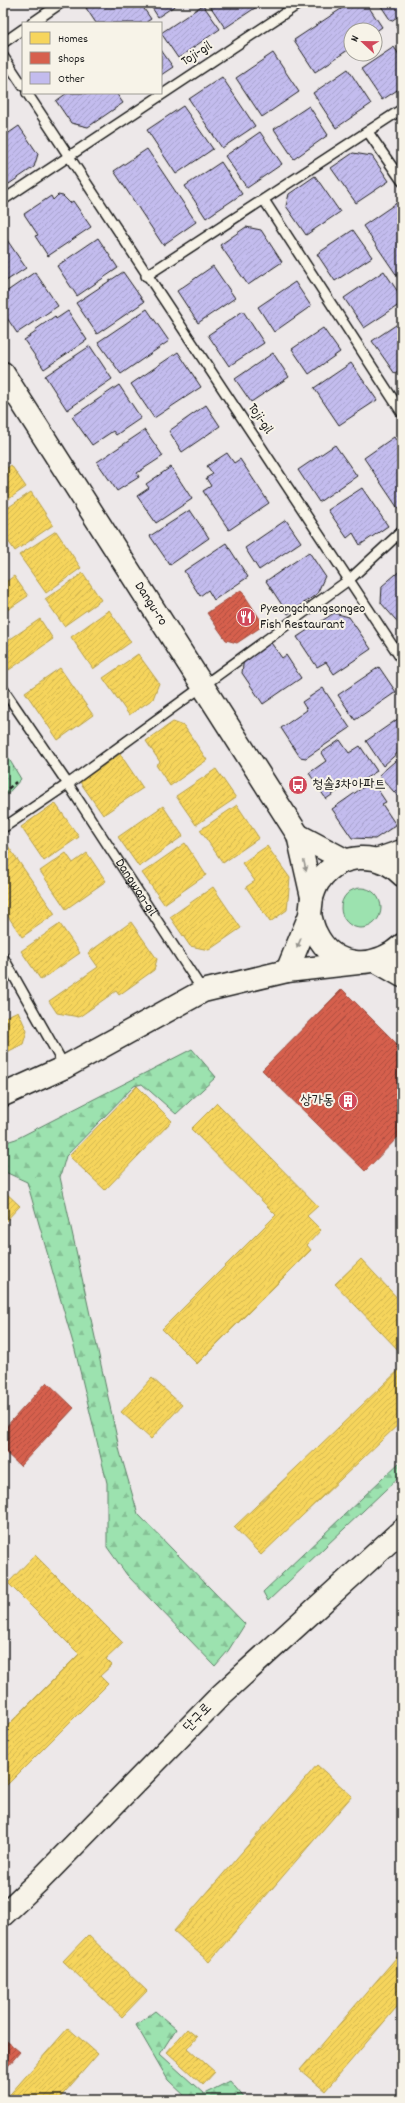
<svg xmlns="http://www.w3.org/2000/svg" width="405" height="2103" font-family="Dekko,'Poor Story',sans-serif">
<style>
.grass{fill:#9ce2af;stroke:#5c7f66}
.forest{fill:url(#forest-firs);stroke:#5c7f66}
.park{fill:url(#park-crowns);stroke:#5c7f66}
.homes{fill:url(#homes-hatch);stroke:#b59e49}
.shops{fill:url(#shops-hatch);stroke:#9e4c3e}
.building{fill:url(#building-hatch);stroke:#1c1c1c}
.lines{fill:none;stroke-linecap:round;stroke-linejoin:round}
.service-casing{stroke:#1c1c1c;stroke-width:12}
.tertiary-casing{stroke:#1c1c1c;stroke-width:25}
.path{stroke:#1c1c1c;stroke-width:2.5;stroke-dasharray:4 3;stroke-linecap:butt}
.service{stroke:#f7f3e8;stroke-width:9}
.tertiary{stroke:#f7f3e8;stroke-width:22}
.oneway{fill:#94928c}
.labels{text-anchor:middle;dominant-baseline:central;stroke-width:4;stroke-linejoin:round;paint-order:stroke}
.street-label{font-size:14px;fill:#1c1c1c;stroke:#f7f3e8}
.poi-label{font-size:14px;fill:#1c1c1c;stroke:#f7f3e8;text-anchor:start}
</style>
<defs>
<pattern id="forest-firs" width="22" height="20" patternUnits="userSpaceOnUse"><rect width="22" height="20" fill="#9ce2af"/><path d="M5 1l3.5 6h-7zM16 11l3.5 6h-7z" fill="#86c196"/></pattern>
<pattern id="park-crowns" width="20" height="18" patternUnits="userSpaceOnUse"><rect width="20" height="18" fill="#9ce2af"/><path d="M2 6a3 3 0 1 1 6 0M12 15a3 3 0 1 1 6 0" fill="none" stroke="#86c196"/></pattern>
<pattern id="homes-hatch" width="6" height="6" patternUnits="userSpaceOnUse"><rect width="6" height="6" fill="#f6d55c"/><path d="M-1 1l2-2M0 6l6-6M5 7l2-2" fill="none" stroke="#d2b64f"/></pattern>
<pattern id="shops-hatch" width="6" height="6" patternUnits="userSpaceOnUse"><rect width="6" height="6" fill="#d6604d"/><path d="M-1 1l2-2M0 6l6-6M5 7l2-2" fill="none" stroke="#ad4e3f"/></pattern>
<pattern id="building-hatch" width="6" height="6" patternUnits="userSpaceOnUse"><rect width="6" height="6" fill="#c3bcee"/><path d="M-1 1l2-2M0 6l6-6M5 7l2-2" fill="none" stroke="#a7a1cc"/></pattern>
</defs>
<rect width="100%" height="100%" fill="#ede8e9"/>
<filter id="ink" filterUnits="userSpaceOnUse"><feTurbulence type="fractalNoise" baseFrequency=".025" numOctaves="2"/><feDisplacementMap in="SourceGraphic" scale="8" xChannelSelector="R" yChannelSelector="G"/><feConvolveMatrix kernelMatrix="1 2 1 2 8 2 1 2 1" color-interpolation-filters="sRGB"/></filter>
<g filter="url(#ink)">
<path class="grass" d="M341 908a20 20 0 1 1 40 0a20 20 0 1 1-40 0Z"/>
<path class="forest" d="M 192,1049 L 216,1077 L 176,1114 L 142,1084 L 134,1086 L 66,1156 L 60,1177 L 120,1452 L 138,1514 L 245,1624 L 228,1651 L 215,1666 L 127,1575 L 107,1547 L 107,1483 L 75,1350 L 27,1182 L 3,1171 L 3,1143 L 16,1139 Z
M 402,1460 L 402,1474 L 268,1601 L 263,1592 Z
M 155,2011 L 176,2029 L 160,2054 L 204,2094 L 230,2081 L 246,2100 L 189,2100 L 168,2080 L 136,2025 Z"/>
<path class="park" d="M 3,749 L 21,779 L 3,799 Z"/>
<path class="homes" d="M 11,465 L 26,487 L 3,503 L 3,471 Z
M 31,492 L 53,525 L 15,551 L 3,534 L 3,511 Z
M 56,531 L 81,568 L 46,593 L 19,555 Z
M 83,573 L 101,600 L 64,626 L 45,599 Z
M 14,576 L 28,596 L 3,613 L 3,584 Z
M 109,610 L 131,642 L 93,669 L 71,637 Z
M 40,619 L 53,639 L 9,670 L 3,662 L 3,644 Z
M 138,654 L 159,683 L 153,699 L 129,715 L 103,678 Z
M 60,668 L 93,715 L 58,740 L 25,692 Z
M 173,722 L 184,726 L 207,760 L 170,786 L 156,765 L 160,762 L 146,741 Z
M 120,754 L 143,788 L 103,815 L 80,782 Z
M 216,769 L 236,798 L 196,825 L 176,796 Z
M 55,803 L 79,837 L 44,861 L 21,827 Z
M 237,805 L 259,838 L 223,863 L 200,830 Z
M 163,806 L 183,836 L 139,867 L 118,837 Z
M 185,843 L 206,875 L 164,904 L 142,873 Z
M 8,846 L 55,914 L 22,937 L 3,909 L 3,849 Z
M 267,846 L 290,878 L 287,910 L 270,922 L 246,887 L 255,881 L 242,863 Z
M 66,853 L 73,863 L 87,853 L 106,881 L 66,909 L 40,871 Z
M 213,887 L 241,928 L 209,950 L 190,946 L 170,917 Z
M 131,922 L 157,959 L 154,970 L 119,995 L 116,991 L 79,1017 L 57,1013 L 49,1001 L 98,967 L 88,953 Z
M 60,924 L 80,953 L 41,980 L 21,951 Z
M 18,1011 L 27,1031 L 23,1044 L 3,1054 L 3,1018 Z
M 137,1086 L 172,1121 L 105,1190 L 69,1156 Z
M 217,1103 L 318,1206 L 307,1216 L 321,1230 L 307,1245 L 311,1250 L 197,1364 L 162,1329 L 276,1215 L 191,1129 Z
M 3,1190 L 20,1206 L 3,1224 Z
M 361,1259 L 402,1303 L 402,1354 L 335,1284 Z
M 402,1367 L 402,1421 L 261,1555 L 234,1527 Z
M 152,1378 L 182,1405 L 151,1439 L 121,1412 Z
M 35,1555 L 123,1643 L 106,1659 L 112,1665 L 100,1676 L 108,1684 L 3,1789 L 3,1730 L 79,1654 L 8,1583 Z
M 317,1765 L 352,1796 L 209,1962 L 174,1931 Z
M 88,1935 L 147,1991 L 122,2017 L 63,1961 Z
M 402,1951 L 402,2001 L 325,2091 L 300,2070 Z
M 68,2028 L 98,2054 L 58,2100 L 5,2100 Z
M 187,2029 L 197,2037 L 188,2048 L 215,2072 L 203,2085 L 167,2052 Z"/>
<path class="shops" d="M 241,590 L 264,625 L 237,643 L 226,640 L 207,613 Z
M 342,989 L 402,1049 L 402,1133 L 365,1171 L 262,1070 Z
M 47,1382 L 74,1408 L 20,1466 L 3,1450 L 3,1430 Z
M 3,2038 L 20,2052 L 3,2072 Z"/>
<path class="building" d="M 93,3 L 140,3 L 151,19 L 145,23 L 96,23 L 86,8 Z
M 149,3 L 179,3 L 158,17 Z
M 208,3 L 261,3 L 261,4 L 225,28 Z
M 350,3 L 366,3 L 382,27 L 375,32 L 375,30 L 351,30 L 351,48 L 315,72 L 294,40 Z
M 379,3 L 402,3 L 402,14 L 391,21 Z
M 203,5 L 220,29 L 178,58 L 161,33 Z
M 402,21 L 402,35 L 396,26 Z
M 394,47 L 402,59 L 402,87 L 382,100 L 361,69 Z
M 161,50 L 173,67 L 161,75 Z
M 273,53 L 299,92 L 262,117 L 236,78 Z
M 348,69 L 371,104 L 336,128 L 313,93 Z
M 222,77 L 255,126 L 222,148 L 189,99 Z
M 67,93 L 116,93 L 123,103 L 88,127 L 71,123 L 56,101 Z
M 183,106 L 213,149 L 176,174 L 147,130 Z
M 309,106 L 328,135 L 294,159 L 274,129 Z
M 19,126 L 38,154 L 34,167 L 3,188 L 3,137 Z
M 260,132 L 282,164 L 247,188 L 225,156 Z
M 147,149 L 196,222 L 163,245 L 114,171 Z
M 353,153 L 372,156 L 389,181 L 356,203 L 331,168 Z
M 221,162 L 242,194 L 206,218 L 185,186 Z
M 315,176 L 340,212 L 306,235 L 286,206 L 289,194 Z
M 58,195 L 63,196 L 70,203 L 73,201 L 91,227 L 48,256 L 35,236 L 38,235 L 24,214 L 51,196 L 53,200 Z
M 398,202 L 402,208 L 402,283 L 363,226 Z
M 246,227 L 261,230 L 282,262 L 248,285 L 220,245 Z
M 353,230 L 372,257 L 335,281 L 317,254 Z
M 3,234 L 26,268 L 3,283 Z
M 98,238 L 118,268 L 77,296 L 57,266 Z
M 213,266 L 235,298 L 198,323 L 177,291 Z
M 384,271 L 402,298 L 402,303 L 364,328 L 344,298 Z
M 35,272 L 58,306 L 17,333 L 3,312 L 3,294 Z
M 123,272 L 144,302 L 97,334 L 76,303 Z
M 295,282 L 311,306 L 274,332 L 258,307 Z
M 147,309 L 169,341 L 121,374 L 98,342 Z
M 68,311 L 87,340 L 44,369 L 24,340 L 36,332 L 35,330 L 55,316 L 56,319 Z
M 243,311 L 264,343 L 229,366 L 208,335 Z
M 402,321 L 402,369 L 395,374 L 372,341 Z
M 323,328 L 340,352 L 309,374 L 292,349 Z
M 90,346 L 112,379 L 67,410 L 45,376 Z
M 178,352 L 201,387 L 154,418 L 131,384 Z
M 273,353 L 289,377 L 251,402 L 235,379 Z
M 351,363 L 377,400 L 339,425 L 314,388 Z
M 119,385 L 141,418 L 116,435 L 113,431 L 92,445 L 72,417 Z
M 206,405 L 220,426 L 182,452 L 169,431 Z
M 145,430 L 163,456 L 137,473 L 139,477 L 117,491 L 97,462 Z
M 394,437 L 402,449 L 402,509 L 399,510 L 364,458 Z
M 335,445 L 357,476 L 319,502 L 298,470 Z
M 227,453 L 234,463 L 240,459 L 269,503 L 229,530 L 203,491 L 211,486 L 206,478 L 213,474 L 207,466 Z
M 171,467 L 192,499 L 156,523 L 137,496 L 149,488 L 146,484 Z
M 362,488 L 388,526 L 360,545 L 353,533 L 347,538 L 328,510 Z
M 190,510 L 209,538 L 170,565 L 150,536 Z
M 286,520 L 301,542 L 259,570 L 245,548 Z
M 226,543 L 248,577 L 214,600 L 208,590 L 200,596 L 184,571 Z
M 309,552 L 325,576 L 317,594 L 288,614 L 266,581 Z
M 402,569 L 402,627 L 381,603 L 382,586 Z
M 334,613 L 349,617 L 371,649 L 334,674 L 326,662 L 317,667 L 297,637 Z
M 269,640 L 282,658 L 286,655 L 301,678 L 263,704 L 242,673 L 244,657 Z
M 379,667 L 396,692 L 355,720 L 338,695 Z
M 323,688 L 350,728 L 306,758 L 300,757 L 281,728 L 307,710 L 302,702 Z
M 402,716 L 402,749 L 383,766 L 366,741 Z
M 340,740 L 349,753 L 360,746 L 377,771 L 357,784 L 354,780 L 326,799 L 309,773 L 326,761 L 321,753 Z
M 402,755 L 402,801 L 379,775 Z
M 372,781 L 386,802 L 382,804 L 396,825 L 375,839 L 352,838 L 332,809 Z"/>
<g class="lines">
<g class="service-casing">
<g id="service">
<path d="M 32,23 L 61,3"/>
<path d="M 3,43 L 23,29"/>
<path d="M 3,56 L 23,86"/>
<path d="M 27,93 L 402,660"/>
<path d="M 368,132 L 402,181"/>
<path d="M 3,200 L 300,3"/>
<path d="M 264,200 L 402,413"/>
<path d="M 146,276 L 402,109"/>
<path id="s1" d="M 3,689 L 68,784 L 203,991"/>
<path d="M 3,828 L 68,784 L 350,579 L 402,531"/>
<path d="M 3,957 L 65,1067"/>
</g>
</g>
<g class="tertiary-casing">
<g id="tertiary">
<path id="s2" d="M 3,373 L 298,835 L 312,897 L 310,915 L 287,971"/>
<path d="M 298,835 L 345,860"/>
<path d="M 379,859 L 402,851"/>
<path d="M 312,897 C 314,892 316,885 320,880 C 340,852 379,851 402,875"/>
<path d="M 310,915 C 312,921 313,928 316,933 C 333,969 375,970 402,945"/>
<path d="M 376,961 L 402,976"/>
<path d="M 3,1095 L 65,1067 L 203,991 L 287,971 L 358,963"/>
<path d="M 3,1915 L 41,1879 L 221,1695 L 402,1530"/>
</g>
</g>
<path class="path" d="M 3,793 L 16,782"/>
<use href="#service" class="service"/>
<use href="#tertiary" class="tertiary"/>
</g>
<defs><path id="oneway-solid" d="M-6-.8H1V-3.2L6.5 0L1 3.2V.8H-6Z"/></defs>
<g class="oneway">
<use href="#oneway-solid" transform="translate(305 866) rotate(77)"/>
<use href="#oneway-solid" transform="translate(299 943) rotate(113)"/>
</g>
</g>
<defs>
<g id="restaurant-disc" transform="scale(1)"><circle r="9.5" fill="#d1495b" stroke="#f7f3e8"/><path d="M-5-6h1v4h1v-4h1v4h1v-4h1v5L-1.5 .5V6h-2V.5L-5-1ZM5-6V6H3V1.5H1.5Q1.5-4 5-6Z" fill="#fff"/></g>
<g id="bus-disc" transform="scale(1)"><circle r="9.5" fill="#d1495b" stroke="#f7f3e8"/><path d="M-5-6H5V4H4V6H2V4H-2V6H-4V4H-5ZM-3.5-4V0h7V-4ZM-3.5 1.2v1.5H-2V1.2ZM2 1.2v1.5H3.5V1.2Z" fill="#fff"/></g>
<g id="building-disc" transform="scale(1)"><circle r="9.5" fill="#d1495b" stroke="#f7f3e8"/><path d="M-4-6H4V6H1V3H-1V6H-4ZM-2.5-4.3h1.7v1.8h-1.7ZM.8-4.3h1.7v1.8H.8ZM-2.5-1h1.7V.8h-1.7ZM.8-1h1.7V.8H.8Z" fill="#fff"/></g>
</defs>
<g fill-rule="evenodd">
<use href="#restaurant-disc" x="246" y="617"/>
<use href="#bus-disc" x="298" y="785"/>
<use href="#building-disc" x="348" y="1101"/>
</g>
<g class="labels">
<g class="street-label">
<text transform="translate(197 54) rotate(-33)">Toji-gil</text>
<text transform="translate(260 419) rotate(56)">Toji-gil</text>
<text stroke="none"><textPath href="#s2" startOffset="274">Dangu-ro</textPath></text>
<text stroke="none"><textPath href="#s1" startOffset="239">Dangwan-gil</textPath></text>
<text transform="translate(198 1718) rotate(-46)">단구로</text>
</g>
<g class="poi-label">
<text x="260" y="609">Pyeongchangsongeo<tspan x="260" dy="16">Fish Restaurant</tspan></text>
<text x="312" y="785">청솔3차아파트</text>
<text x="334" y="1101" text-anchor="end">상가동</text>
</g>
</g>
<rect width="405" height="2103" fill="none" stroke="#f7f3e8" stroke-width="16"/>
<rect x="8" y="8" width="389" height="2087" fill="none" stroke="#1c1c1c" stroke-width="1.5" filter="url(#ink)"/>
<rect x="22" y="22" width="140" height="72" fill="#f7f3e8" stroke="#9f9d96"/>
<rect x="30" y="32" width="20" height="12" fill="#f6d55c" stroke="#9f9d96"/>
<text x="58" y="42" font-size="12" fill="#1c1c1c">Homes</text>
<rect x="30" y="52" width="20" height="12" fill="#d6604d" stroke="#9f9d96"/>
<text x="58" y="62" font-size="12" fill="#1c1c1c">Shops</text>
<rect x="30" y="72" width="20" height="12" fill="#c3bcee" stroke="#9f9d96"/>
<text x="58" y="82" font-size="12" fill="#1c1c1c">Other</text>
<g transform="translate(363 42) rotate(292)"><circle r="19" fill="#f7f3e8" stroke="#9f9d96"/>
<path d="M0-3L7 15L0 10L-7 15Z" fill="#d1495b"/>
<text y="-6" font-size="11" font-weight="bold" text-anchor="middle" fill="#1c1c1c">N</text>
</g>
</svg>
